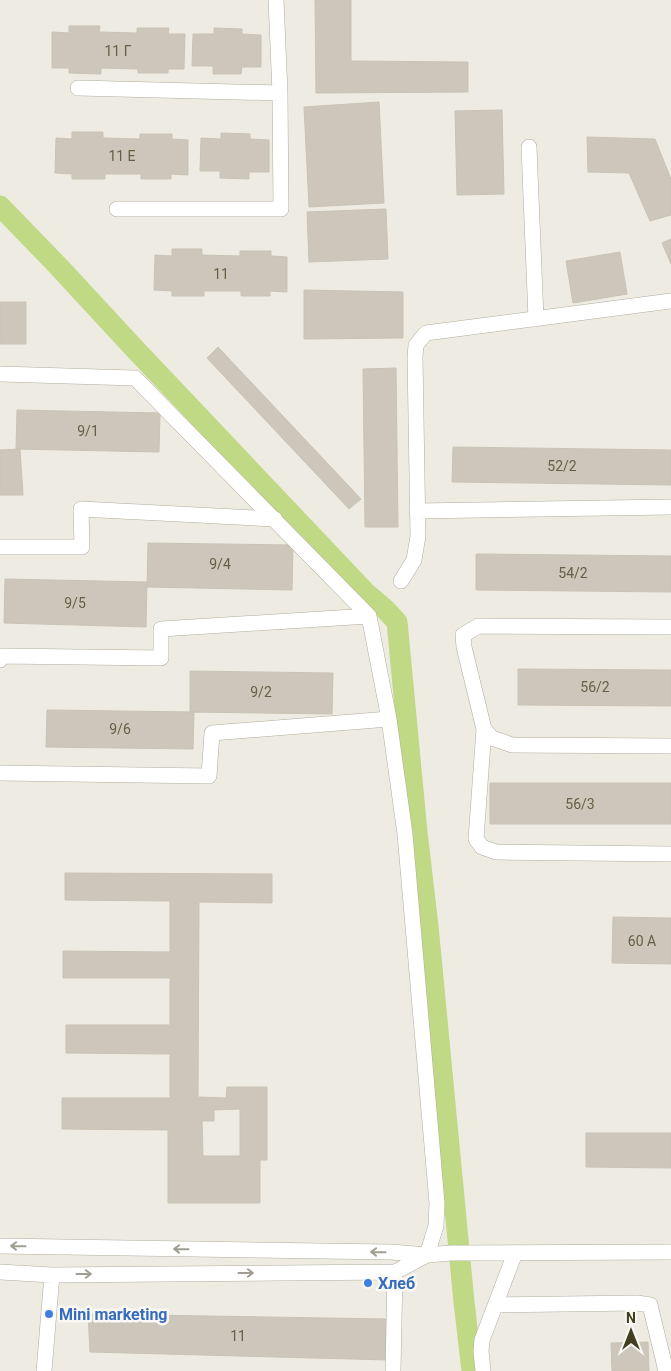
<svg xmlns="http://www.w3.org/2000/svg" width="671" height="1371" font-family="Roboto,sans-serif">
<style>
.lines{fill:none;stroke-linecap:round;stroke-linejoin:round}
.canal{stroke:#bfd984;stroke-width:21}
.building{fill:#ccc7ba;stroke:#c9c3b4;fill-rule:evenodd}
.minor-casing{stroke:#b0ad9c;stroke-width:16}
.minor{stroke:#fff;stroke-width:15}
.oneway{stroke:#a09e90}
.shop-dot{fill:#3f7fe0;stroke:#faf8f4;stroke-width:2}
.labels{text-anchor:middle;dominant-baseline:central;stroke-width:5;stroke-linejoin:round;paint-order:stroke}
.number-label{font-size:14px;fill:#646046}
.shop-label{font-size:16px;font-weight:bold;fill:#366cbe;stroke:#faf8f4;text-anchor:start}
</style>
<rect width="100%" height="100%" fill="#eeebe2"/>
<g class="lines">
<path class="canal" d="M 0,206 L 59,267 L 133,347 L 366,593 L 386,610 L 397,622 L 417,832 L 428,926 L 464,1302 L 472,1371"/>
</g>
<path class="building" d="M 315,0 L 351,0 L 351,61 L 468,62 L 468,92 L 316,93 Z
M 69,26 L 100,26 L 99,32 L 137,33 L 137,28 L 169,28 L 168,34 L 185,34 L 184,69 L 168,69 L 168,73 L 138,73 L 138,69 L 101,68 L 101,74 L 69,73 L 69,68 L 52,68 L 52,32 L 69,33 Z
M 214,28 L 242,29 L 242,34 L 261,35 L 261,67 L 242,67 L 241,74 L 213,74 L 213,66 L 192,66 L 193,34 L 214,34 Z
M 379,102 L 384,203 L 309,207 L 304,107 Z
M 502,110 L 504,194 L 457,195 L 455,111 Z
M 72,132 L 103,132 L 103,138 L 140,139 L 140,134 L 172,134 L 172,139 L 188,140 L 188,175 L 171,174 L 171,179 L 141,179 L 141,174 L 105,174 L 105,179 L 72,179 L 72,174 L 55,173 L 56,138 L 72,139 Z
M 221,133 L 250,134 L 250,139 L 269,140 L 269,172 L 249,172 L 249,179 L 220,178 L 220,171 L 200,171 L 201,138 L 221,139 Z
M 587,137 L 655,139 L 671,179 L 671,215 L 650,221 L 629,173 L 588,172 Z
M 386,209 L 388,259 L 309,262 L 307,212 Z
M 671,239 L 671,264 L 662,243 Z
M 172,249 L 202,249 L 202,255 L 240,256 L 240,251 L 271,251 L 271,256 L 287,257 L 287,292 L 270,291 L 270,296 L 241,296 L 241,291 L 204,291 L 204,296 L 172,296 L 172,291 L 154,290 L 155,255 L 172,256 Z
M 620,252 L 627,294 L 573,303 L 566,261 Z
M 304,290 L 403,292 L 403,338 L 304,339 Z
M 0,302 L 26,302 L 26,344 L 0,344 Z
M 218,347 L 361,499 L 349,509 L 207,358 Z
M 396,368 L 398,527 L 365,527 L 363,369 Z
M 17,410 L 160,413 L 159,452 L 16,449 Z
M 453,447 L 671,450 L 671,485 L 452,482 Z
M 20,449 L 23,495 L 0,495 L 0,450 Z
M 148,543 L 293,545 L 292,590 L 147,587 Z
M 476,554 L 671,556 L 671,592 L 476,590 Z
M 5,579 L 147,582 L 146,627 L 4,623 Z
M 518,669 L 671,670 L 671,706 L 518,705 Z
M 190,671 L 333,673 L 332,714 L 190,712 Z
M 47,710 L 194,712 L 193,749 L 46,747 Z
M 490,783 L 671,783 L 671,824 L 490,824 Z
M 65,873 L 272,874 L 272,903 L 199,902 L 198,1097 L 226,1098 L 227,1087 L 267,1087 L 267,1160 L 260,1160 L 260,1203 L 168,1203 L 168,1130 L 62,1129 L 62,1098 L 170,1098 L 170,1054 L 66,1053 L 66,1025 L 170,1025 L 170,978 L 63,978 L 63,951 L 170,952 L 170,901 L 65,900 ZM 240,1109 L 240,1156 L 203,1156 L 202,1121 L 214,1121 L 214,1110 Z
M 613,917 L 671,918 L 671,964 L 612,963 Z
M 586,1133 L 671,1133 L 671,1168 L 586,1167 Z
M 88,1314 L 387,1319 L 388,1360 L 90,1352 Z
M 648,1342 L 649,1371 L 612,1371 L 611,1343 Z"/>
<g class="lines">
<g class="minor-casing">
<path id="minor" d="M 78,88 L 280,93
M 529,147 L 536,319
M 117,209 L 281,209 L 280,93 L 276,0
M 0,374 L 135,378 L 369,616 L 389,719 L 405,834 L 437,1203 L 436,1226 L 427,1255 L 395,1272 L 52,1275 L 0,1272
M 417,511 L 671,507
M 0,547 L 82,547 L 81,509 L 275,519
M 401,581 L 414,560 L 418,536 L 415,357 L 416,345 L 426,333 L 671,301
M 671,627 L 478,626 L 463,635 L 464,647 L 484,729 L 492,738 L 512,745 L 671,746
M 0,660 L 0,656 L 161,658 L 161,629 L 369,616
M 484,729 L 476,839 L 482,847 L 496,852 L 671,854
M 0,773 L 209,776 L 212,733 L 389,719
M 0,1246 L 391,1252 L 427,1255 L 451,1253 L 671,1252
M 495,1305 L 637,1303 L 650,1305 L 666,1371
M 44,1371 L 52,1275
M 393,1371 L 395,1272
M 483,1371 L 481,1351 L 482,1340 L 515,1253"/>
</g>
<use href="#minor" class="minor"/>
</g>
<defs><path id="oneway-shaft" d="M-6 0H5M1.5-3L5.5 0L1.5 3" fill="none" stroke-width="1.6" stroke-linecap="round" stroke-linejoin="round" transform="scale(1.25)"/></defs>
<g class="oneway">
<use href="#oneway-shaft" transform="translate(18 1246) rotate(-179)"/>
<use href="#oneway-shaft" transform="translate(181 1249) rotate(-179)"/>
<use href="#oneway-shaft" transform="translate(378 1252) rotate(-179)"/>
<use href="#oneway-shaft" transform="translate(246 1273)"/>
<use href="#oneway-shaft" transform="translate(84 1274)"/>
</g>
<g class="shop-dot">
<circle cx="368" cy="1283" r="5"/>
<circle cx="49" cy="1314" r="5"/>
</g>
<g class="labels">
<g class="number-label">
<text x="118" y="51">11 Г</text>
<text x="122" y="156">11 E</text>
<text x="221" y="274">11</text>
<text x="88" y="431">9/1</text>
<text x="562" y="466">52/2</text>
<text x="220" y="564">9/4</text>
<text x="573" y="573">54/2</text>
<text x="75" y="603">9/5</text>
<text x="595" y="687">56/2</text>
<text x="261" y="692">9/2</text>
<text x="120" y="729">9/6</text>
<text x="580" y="804">56/3</text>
<text x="642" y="941">60 A</text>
<text x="238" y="1336">11</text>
</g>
<g class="shop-label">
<text x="378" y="1283">Хлеб</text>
<text x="59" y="1314">Mini marketing</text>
</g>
</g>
<g transform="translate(631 1331)" stroke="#faf8f4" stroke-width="4" paint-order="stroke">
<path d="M0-4L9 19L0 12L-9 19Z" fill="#423e20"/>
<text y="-8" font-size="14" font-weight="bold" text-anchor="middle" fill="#423e20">N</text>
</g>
</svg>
